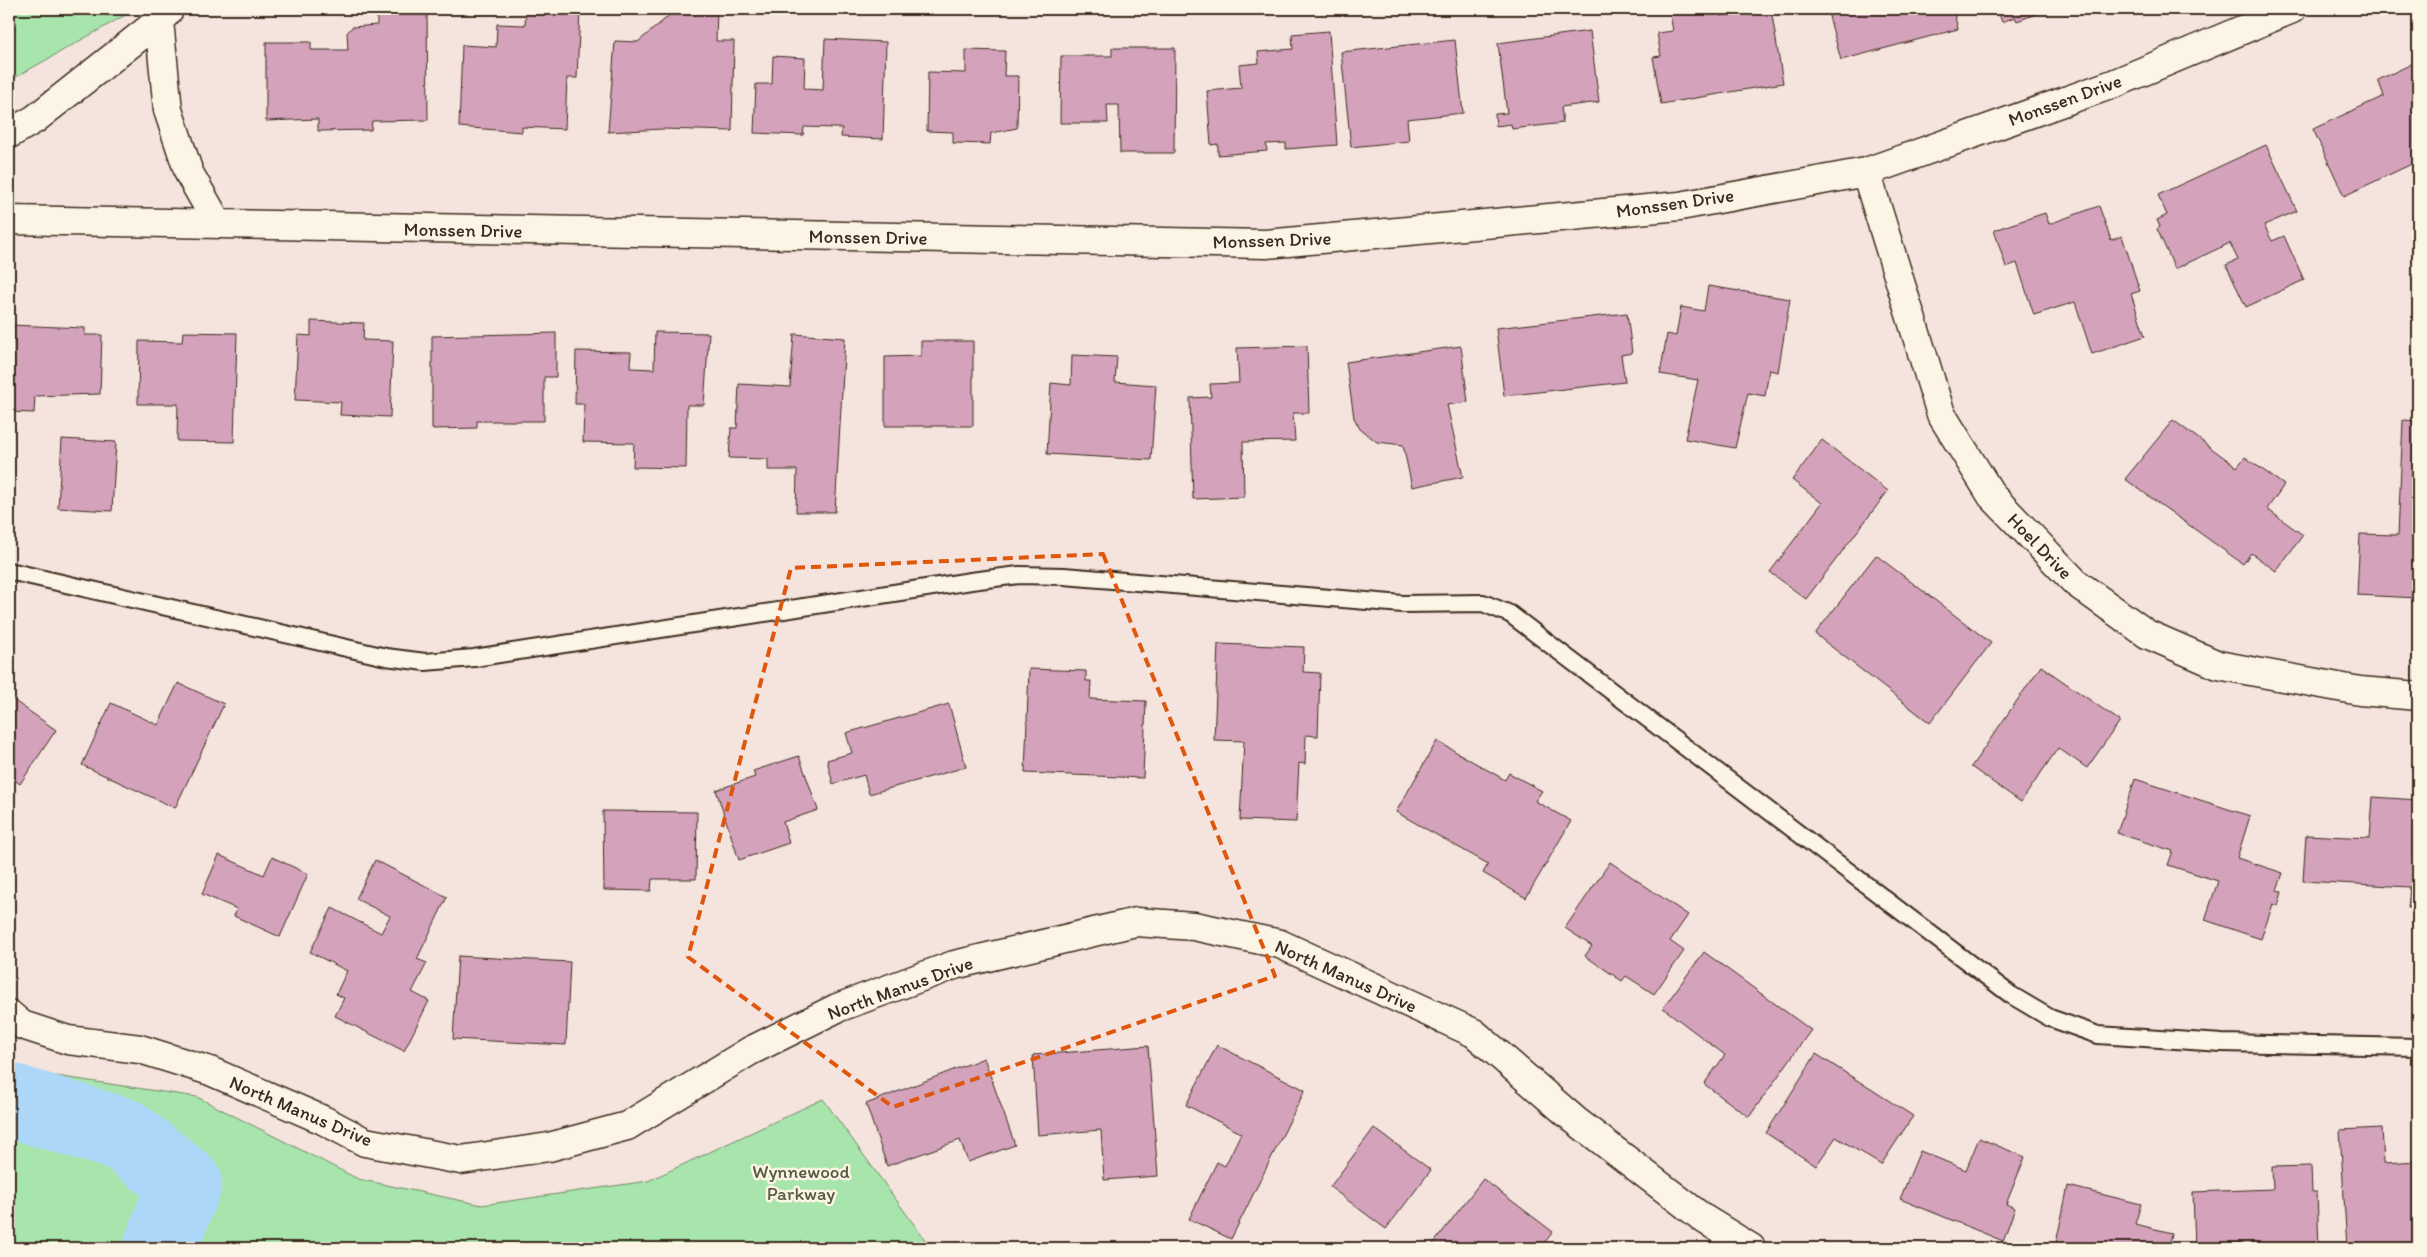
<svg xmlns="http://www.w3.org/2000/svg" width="2427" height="1257" font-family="Itim,sans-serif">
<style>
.green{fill:#a7e5ac;stroke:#718865}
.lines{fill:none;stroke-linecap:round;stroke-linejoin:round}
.river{stroke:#add7f8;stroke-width:74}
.building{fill:#d5a2bc;stroke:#3b2a1e}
.service-casing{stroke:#3b2a1e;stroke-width:20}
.minor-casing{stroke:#3b2a1e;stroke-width:31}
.service{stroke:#fcf5e5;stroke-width:16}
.minor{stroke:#fcf5e5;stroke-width:28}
.marked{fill:none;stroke:#df570d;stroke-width:4;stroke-dasharray:10 6;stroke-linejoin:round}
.labels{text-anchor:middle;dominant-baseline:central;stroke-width:5;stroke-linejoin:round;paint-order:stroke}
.street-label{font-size:19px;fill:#3b2a1e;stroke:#fcf5e5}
.park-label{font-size:19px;fill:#565942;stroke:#fcf5e5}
</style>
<rect width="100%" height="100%" fill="#f4e4dd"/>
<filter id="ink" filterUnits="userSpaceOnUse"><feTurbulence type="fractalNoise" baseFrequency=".02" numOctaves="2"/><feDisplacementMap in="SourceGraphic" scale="10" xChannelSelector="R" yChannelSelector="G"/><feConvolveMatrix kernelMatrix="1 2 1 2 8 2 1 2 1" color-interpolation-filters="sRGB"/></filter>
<g filter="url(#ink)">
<path class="green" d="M 9,9 L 136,9 L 9,81 Z
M 9,1069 L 197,1097 L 358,1179 L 482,1205 L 648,1181 L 823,1099 L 931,1248 L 9,1248 Z"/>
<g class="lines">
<path class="river" d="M 9,1100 L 124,1135 L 185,1183 L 160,1248"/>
</g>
<path class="building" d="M 377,9 L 427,9 L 428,120 L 372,121 L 371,130 L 318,131 L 318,119 L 266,121 L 266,42 L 311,42 L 311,50 L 348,50 L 347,33 L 352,27 L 377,25 Z
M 526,9 L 580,9 L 577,78 L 567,78 L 565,129 L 522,127 L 522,132 L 459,127 L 462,45 L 496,47 L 497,24 L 525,25 Z
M 671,9 L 717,9 L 716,41 L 734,41 L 732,131 L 662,129 L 608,132 L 615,41 L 638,42 L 671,14 Z
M 1669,9 L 1718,9 L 1720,16 L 1771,9 L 1783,83 L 1661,104 L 1653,57 L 1661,56 L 1657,33 L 1673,31 Z
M 1827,9 L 1953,9 L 1958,29 L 1841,60 Z
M 1997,9 L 2041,9 L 2042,12 L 2017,21 L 2015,17 L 2002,22 Z
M 1329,31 L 1337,145 L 1286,149 L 1286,143 L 1266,144 L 1267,151 L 1218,155 L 1218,144 L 1211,145 L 1207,91 L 1241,88 L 1239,65 L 1259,63 L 1258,52 L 1293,49 L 1292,34 Z
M 1590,31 L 1599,102 L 1561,107 L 1563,123 L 1512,129 L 1511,124 L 1496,126 L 1495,114 L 1507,113 L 1498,43 Z
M 825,39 L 886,42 L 883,139 L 841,137 L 842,128 L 835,128 L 804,127 L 803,135 L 754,133 L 756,84 L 772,84 L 773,56 L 805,58 L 804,89 L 823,90 Z
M 1455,40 L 1463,113 L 1407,119 L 1409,141 L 1351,147 L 1341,52 Z
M 1112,48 L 1175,48 L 1174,153 L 1120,153 L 1119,105 L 1107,105 L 1108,123 L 1060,123 L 1061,56 L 1112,56 Z
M 966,50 L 1005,51 L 1004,76 L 1018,76 L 1017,128 L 991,133 L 990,144 L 953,143 L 953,132 L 927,131 L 928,72 L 966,73 Z
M 2418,61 L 2418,161 L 2344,196 L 2313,129 L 2384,96 L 2378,80 Z
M 2266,145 L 2297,211 L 2264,225 L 2272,241 L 2284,236 L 2304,280 L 2246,307 L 2226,265 L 2238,260 L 2230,243 L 2175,269 L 2157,229 L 2160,227 L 2157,220 L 2167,215 L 2158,195 Z
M 2099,206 L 2111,240 L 2122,236 L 2140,291 L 2131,294 L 2145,336 L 2092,354 L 2075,302 L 2034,315 L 2017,263 L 2006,267 L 1994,230 L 2045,213 L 2049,224 Z
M 1708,286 L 1790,299 L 1778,372 L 1769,370 L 1765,396 L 1748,393 L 1735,448 L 1685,439 L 1698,380 L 1660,374 L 1667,334 L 1676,336 L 1681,307 L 1704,311 Z
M 1627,313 L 1632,353 L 1621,355 L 1625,382 L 1504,396 L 1496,328 Z
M 311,321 L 364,323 L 363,340 L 393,341 L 390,417 L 340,415 L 341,402 L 295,400 L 298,335 L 311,336 Z
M 9,325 L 85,328 L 85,335 L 102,335 L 100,394 L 35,396 L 34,413 L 9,412 Z
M 183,332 L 237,333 L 234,442 L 177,441 L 178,404 L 138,404 L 139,341 L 182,342 Z
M 655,332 L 709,333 L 704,405 L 687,405 L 686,468 L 633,467 L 634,443 L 583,442 L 584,404 L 575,404 L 576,351 L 631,352 L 630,368 L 654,369 Z
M 556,333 L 556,377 L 544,377 L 544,421 L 477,421 L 477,428 L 432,429 L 432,336 Z
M 794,334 L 845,338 L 835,512 L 796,512 L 797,470 L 768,470 L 768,459 L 729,458 L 731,428 L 737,428 L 739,384 L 790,387 Z
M 921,341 L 973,341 L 973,426 L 885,426 L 885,357 L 921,356 Z
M 1307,346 L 1309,413 L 1293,413 L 1295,441 L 1243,442 L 1244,497 L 1193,499 L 1190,398 L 1211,397 L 1210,384 L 1239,383 L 1237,348 Z
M 1461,346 L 1468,402 L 1447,405 L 1463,477 L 1412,487 L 1403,445 L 1377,442 L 1360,429 L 1354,418 L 1346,362 Z
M 1072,355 L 1117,357 L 1115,382 L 1156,385 L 1151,460 L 1047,454 L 1051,383 L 1071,385 Z
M 2173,420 L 2237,467 L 2245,457 L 2284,485 L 2267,509 L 2303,535 L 2276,571 L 2251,553 L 2243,564 L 2125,479 Z
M 2403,420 L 2418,421 L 2418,598 L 2357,595 L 2360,534 L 2398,535 Z
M 62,439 L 116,442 L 112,511 L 58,508 Z
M 1822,440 L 1888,491 L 1806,599 L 1770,572 L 1822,503 L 1792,480 Z
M 1876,555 L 1991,643 L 1930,723 L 1815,634 Z
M 1218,644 L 1304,647 L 1303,672 L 1320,673 L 1318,736 L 1306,735 L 1305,764 L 1299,763 L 1296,822 L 1240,820 L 1244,741 L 1214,740 Z
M 2041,666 L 2120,721 L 2087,768 L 2058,748 L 2021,802 L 1971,767 Z
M 1029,669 L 1086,671 L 1086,681 L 1091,681 L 1090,699 L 1146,701 L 1143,778 L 1025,773 Z
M 178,683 L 224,704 L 175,808 L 82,765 L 111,703 L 158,725 Z
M 9,697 L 56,730 L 20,784 L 9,776 Z
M 949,704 L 966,767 L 869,794 L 864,775 L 833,784 L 827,760 L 852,753 L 846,733 Z
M 1437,741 L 1505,780 L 1509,773 L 1542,791 L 1535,801 L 1571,821 L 1526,898 L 1483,873 L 1488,864 L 1396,812 Z
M 799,756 L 818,810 L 783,822 L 789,843 L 739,860 L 716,790 L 755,777 L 753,771 Z
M 2135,779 L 2250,816 L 2237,858 L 2283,873 L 2277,890 L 2282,892 L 2278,906 L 2273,904 L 2261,939 L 2205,920 L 2218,881 L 2168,865 L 2173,851 L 2117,833 Z
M 2373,797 L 2418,800 L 2418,908 L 2408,908 L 2410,887 L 2303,881 L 2306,835 L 2370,838 Z
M 603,811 L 697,812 L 696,879 L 652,879 L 651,891 L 604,890 Z
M 219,855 L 264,875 L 272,857 L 308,874 L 280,937 L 234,916 L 237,909 L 202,894 Z
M 375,860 L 447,897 L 417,959 L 427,963 L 412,992 L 429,1001 L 404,1051 L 335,1016 L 344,998 L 336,994 L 347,971 L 310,952 L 332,908 L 381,933 L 390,916 L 356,899 Z
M 1610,862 L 1688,915 L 1670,941 L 1684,951 L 1654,994 L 1626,976 L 1622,981 L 1585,956 L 1592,946 L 1565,928 Z
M 1704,952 L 1811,1030 L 1749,1117 L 1704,1084 L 1725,1055 L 1663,1008 Z
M 458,956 L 570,962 L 566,1045 L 453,1039 Z
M 1217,1045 L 1305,1090 L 1231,1239 L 1189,1219 L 1217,1162 L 1225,1166 L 1241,1133 L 1186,1105 Z
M 1148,1046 L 1158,1176 L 1104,1180 L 1101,1130 L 1038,1135 L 1033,1055 Z
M 1816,1054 L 1913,1116 L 1881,1165 L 1836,1137 L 1816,1166 L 1766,1133 Z
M 984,1058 L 1015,1145 L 968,1162 L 960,1140 L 887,1166 L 866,1104 Z
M 1374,1128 L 1431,1170 L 1386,1229 L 1330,1187 Z
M 2382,1128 L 2384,1163 L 2418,1161 L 2418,1248 L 2347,1248 L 2340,1130 Z
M 1979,1138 L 2025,1157 L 2006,1204 L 2015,1208 L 2003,1241 L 1900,1199 L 1920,1151 L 1966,1170 Z
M 2311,1166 L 2312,1192 L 2317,1192 L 2319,1248 L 2195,1248 L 2193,1192 L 2273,1189 L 2272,1167 Z
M 1483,1179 L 1553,1232 L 1540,1248 L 1430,1248 Z
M 2068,1186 L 2141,1204 L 2135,1224 L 2172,1233 L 2169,1248 L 2055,1248 Z"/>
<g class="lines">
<g class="service-casing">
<path id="service" d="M 9,571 L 386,657 L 425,662 L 474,658 L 971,581 L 1019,575 L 1064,576 L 1403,604 L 1483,603 L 1510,614 L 2011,995 L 2050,1018 L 2098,1035 L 2222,1043 L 2418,1047"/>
</g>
<g class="minor-casing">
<path id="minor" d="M 159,21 L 168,110 L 189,173 L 218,224
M 9,134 L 35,119 L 159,21 L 169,10
M 1866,172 L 1941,414 L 1992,496 L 2076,583 L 2147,634 L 2218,665 L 2360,691 L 2418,696
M 9,220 L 1266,244 L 1680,206 L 1866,172 L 2113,84 L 2292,9
M 9,1014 L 22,1025 L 68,1040 L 140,1049 L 210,1071 L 323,1120 L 365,1142 L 461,1160 L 549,1147 L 627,1126 L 750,1051 L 837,1008 L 954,965 L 1136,922 L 1194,926 L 1280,944 L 1474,1033 L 1576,1121 L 1704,1219 L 1751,1248"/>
</g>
<use href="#service" class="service"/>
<use href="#minor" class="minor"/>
</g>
</g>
<path class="marked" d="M 1103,554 L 1275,976 L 893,1107 L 688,957 L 791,568 Z"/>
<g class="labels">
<g class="street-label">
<text transform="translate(2065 100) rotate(-20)">Monssen Drive</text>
<text transform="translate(1675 203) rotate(-8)">Monssen Drive</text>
<text transform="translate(463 230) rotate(1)">Monssen Drive</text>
<text transform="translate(868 237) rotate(1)">Monssen Drive</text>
<text transform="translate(1272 240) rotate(-2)">Monssen Drive</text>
<text transform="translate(2040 546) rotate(46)">Hoel Drive</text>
<text transform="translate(1346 976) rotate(24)">North Manus Drive</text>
<text transform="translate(900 988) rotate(-20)">North Manus Drive</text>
<text transform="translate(301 1111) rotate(23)">North Manus Drive</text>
</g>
<g class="park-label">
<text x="801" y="1171">Wynnewood<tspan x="801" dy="22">Parkway</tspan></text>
</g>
</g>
<rect width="2427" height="1257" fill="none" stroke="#fcf5e5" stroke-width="30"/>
<rect x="15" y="15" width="2397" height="1227" fill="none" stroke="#3b2a1e" stroke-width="2" filter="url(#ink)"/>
</svg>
